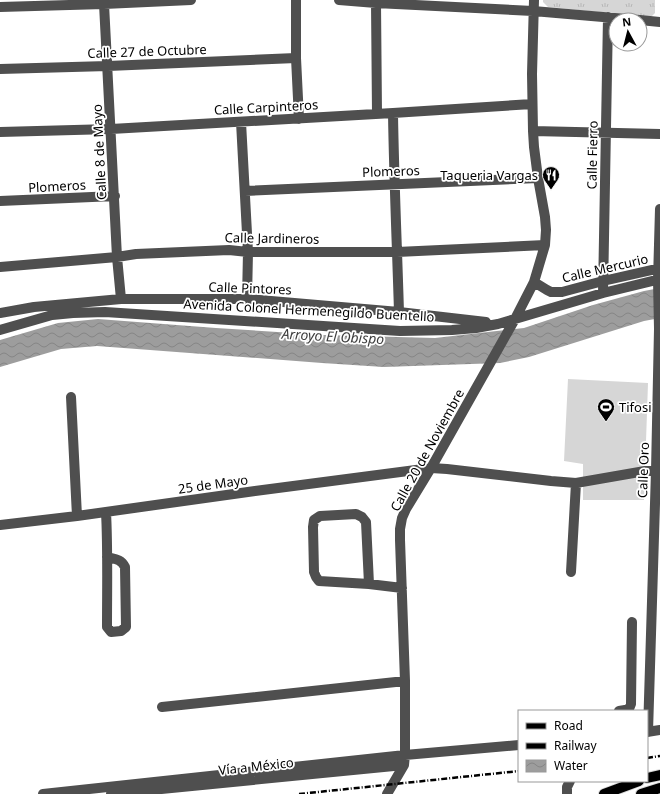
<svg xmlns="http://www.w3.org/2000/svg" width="660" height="794" font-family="'Noto Sans',sans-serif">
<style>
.park{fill:url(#park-tufts)}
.pitch{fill:#d6d6d6}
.water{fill:url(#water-waves)}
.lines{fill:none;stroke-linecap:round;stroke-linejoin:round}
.major-casing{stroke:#dbdbdb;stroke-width:12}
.minor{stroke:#4f4f4f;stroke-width:10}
.major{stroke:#000;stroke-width:10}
.rail{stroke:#000;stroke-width:2.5;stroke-dasharray:6 2 1 2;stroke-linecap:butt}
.labels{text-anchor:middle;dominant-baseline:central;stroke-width:3.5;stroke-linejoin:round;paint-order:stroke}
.street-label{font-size:13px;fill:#000;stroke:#fff}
.poi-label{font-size:13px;fill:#000;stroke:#fff;text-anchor:end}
.water-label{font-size:14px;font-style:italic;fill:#3e3e3e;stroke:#fff}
</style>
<defs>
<pattern id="park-tufts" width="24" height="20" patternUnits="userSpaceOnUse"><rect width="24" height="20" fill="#d6d6d6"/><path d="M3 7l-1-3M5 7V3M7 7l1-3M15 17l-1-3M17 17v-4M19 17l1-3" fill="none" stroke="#b6b6b6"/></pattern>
<pattern id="water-waves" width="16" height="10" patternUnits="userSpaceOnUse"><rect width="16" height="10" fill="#9d9d9d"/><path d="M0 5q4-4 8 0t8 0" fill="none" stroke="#858585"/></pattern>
</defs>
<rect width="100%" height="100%" fill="#fff"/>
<path class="park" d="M 543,0 L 655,0 L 655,13 L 651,17 L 548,7 L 543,2 Z"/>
<path class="pitch" d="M 568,379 L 648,383 L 644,500 L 583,500 L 583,464 L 564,461 Z"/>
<path class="water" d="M 660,288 L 660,318 L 644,321 L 529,357 L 500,363 L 384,367 L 322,363 L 97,346 L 61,349 L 0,367 L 0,340 L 58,323 L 98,319 L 216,328 L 324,335 L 435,338 L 524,328 L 593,305 L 644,291 Z"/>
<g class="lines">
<g class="major-casing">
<path id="major" d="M 647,778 L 660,775
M 604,794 L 639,781
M 641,794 L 660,788"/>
</g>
<path class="minor" d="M 296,0 L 296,58 L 299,119
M 339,0 L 376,3 L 533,11 L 638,20
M 376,3 L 377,114
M 104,4 L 117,257 L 121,299
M 0,7 L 104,4 L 191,0
M 640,20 L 660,22
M 0,69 L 108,66 L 296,58
M 393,113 C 394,180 397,245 399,312
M 241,122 L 248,252 L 247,299
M 533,131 L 660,134
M 0,132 L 111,129 L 393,113 L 532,104
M 245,191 L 538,178
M 0,201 L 115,196
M 0,267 L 117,257 L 136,254 L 229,250 L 248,252 L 397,252 L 545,245
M 534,282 L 547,290 L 551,292 L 562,292 L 603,281 L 660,268
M 603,293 L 608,17
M 0,313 L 34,307 L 121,299 L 247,299 L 399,312 L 486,322
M 0,330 L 52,315 L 73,313 L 105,312 L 400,331 L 452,330 L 476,328 L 498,324 L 603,293 L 660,279
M 71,397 L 77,516
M 576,483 L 645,471 L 656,471
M 106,512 C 108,550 107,588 107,627 L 111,632 L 121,631 L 126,627 L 125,567 C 121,559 115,559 107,557
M 0,525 L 77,516 L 255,491 L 431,468 L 447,469 L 551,481 L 576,483 L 571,572
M 369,584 L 366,522 L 362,517 L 356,514 L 320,516 L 314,520 L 313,527 L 314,572 L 316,577 L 319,581 L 369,584 L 402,588
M 162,707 L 405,681
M 619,711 L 625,710 L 629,709 L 631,704 L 632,622
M 647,732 L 660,730
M 648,732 L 656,471 L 659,329 L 658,280 L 660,209
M 43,794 L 405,755 L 519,745
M 111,794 L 404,765
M 387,794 L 404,765 L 405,755 L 405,681 L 400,540 L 400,529 L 402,518 L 406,509 L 431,468 L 515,319 L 534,282 L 545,245 L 546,230 L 545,217 L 538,178 L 534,147 L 533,131 L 532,74 L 534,0
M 567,794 L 567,787 L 570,781"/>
<use href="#major" class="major"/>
<path class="rail" d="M 647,758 L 660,756
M 299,794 L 519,771"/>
</g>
<defs>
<g id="restaurant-pin" transform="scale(0.9)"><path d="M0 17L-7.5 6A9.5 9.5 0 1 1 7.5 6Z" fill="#000" stroke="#fff"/><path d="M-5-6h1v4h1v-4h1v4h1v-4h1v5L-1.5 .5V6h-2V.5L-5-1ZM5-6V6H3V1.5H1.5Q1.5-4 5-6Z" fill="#fff"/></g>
<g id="stadium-pin" transform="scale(0.9)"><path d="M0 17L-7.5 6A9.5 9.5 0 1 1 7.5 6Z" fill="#000" stroke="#fff"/><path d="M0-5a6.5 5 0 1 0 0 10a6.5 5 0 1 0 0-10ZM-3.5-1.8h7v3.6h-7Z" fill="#fff"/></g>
</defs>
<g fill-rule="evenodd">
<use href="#restaurant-pin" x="551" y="175"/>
<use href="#stadium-pin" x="606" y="407"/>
</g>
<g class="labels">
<g class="street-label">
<text transform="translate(147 51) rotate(-2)">Calle 27 de Octubre</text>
<text transform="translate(266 107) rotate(-3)">Calle Carpinteros</text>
<text transform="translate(99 152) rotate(-93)">Calle 8 de Mayo</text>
<text transform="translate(592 155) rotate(-89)">Calle Fierro</text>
<text transform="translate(391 171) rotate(-2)">Plomeros</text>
<text transform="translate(57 186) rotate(-3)">Plomeros</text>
<text transform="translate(272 238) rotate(1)">Calle Jardineros</text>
<text transform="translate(605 268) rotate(-13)">Calle Mercurio</text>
<text transform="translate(250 288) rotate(2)">Calle Pintores</text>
<text transform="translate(309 310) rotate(3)">Avenida Colonel Hermenegildo Buentello</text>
<text transform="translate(427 450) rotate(-61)">Calle 20 de Noviembre</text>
<text transform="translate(643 470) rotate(-88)">Calle Oro</text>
<text transform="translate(213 484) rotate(-8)">25 de Mayo</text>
<text transform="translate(256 766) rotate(-6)">Vía a México</text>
</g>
<g class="poi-label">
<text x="538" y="175">Taqueria Vargas</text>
<text x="619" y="407" text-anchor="start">Tifosi</text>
</g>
<g class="water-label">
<text transform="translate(333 336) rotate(3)">Arroyo El Obispo</text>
</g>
</g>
<rect x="518" y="710" width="130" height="72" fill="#ffffff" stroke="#999999"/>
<rect x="526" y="723" width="20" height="6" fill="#000000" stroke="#999999"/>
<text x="554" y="730" font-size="12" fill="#000000">Road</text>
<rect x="526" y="743" width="20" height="6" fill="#000000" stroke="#999999"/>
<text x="554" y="750" font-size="12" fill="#000000">Railway</text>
<rect x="526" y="760" width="20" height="12" fill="url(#water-waves)" stroke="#999999"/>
<text x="554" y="770" font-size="12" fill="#000000">Water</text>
<g transform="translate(628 32) rotate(353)"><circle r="19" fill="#ffffff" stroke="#999999"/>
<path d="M0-3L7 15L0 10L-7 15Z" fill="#000000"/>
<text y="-6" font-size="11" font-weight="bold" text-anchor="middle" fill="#000000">N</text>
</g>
</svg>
